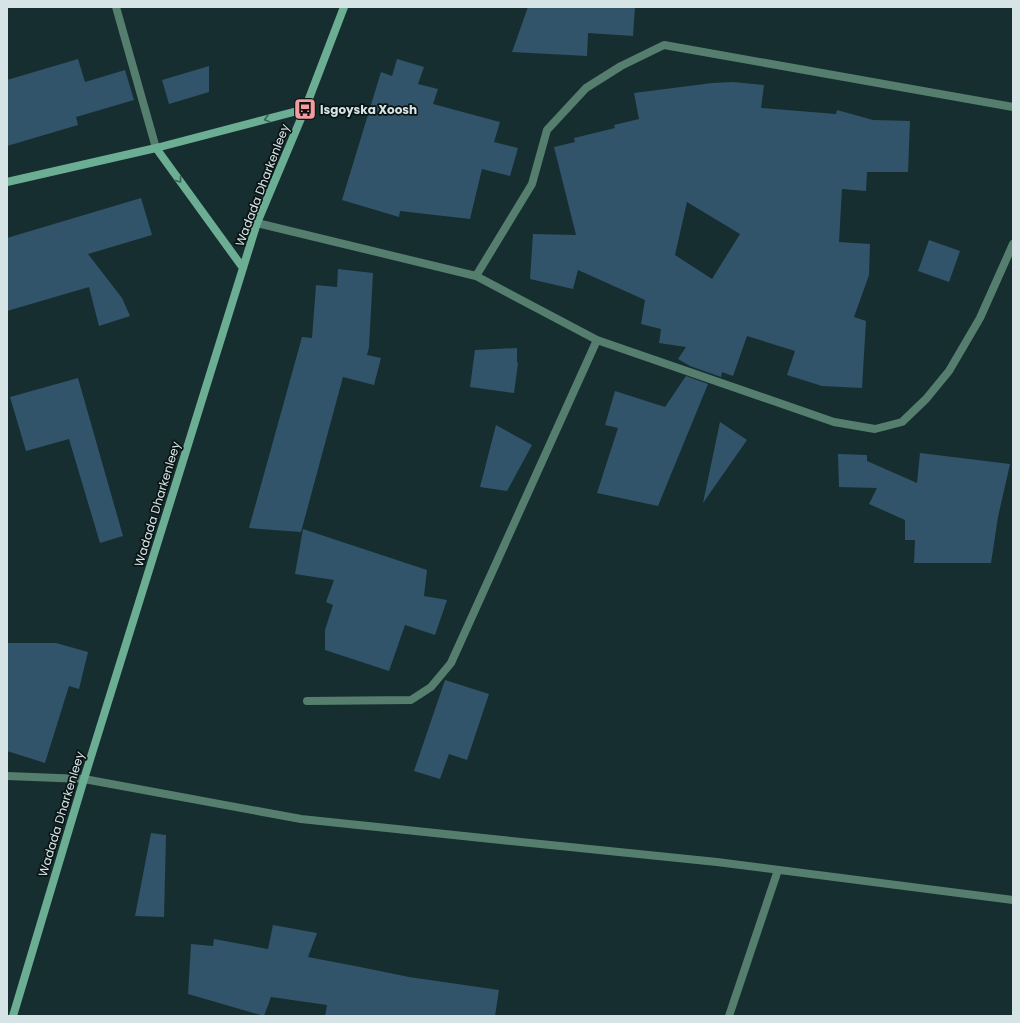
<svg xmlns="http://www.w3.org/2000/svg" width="1020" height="1023" font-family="Poppins,sans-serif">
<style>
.building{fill:#31546a;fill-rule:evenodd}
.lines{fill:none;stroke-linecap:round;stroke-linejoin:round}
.lane{stroke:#557e6e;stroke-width:8}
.street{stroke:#557e6e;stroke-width:8}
.secondary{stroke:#6bae94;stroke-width:8}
.oneway{stroke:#3a6154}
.labels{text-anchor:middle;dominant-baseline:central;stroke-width:3.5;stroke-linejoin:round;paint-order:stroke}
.poi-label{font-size:12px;font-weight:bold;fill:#d6e4e5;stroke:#0a1415;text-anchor:start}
.street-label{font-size:12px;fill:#d6e4e5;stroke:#0a1415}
</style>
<rect width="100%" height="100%" fill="#162e30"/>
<path class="building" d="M 528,7 L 635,7 L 633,36 L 588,33 L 587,56 L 512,52 Z
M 78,59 L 85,82 L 125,70 L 134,100 L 76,117 L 78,125 L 7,146 L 7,80 Z
M 397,59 L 424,67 L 418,84 L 438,89 L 433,104 L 500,122 L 494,142 L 518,148 L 510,176 L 482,169 L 470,219 L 400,211 L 399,217 L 342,200 L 381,72 L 392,76 Z
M 209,66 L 209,92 L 169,104 L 162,80 Z
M 733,82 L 764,85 L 761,108 L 836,114 L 837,110 L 873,120 L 910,121 L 908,172 L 867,172 L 866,191 L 842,189 L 839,242 L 870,244 L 869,275 L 854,317 L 866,321 L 862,388 L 822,386 L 787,375 L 795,351 L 747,336 L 733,376 L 722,372 L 721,377 L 690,366 L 678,359 L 686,347 L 659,343 L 661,329 L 641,324 L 645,300 L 578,270 L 573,289 L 530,279 L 533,234 L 576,235 L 554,147 L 575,142 L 574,138 L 615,128 L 614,125 L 639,119 L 634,93 L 712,83 ZM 687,202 L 740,234 L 712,279 L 675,255 Z
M 141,198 L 152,235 L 88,254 L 122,298 L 130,316 L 99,326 L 89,287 L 7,311 L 7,238 Z
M 929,240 L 960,251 L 949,282 L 918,271 Z
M 338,269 L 373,273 L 369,347 L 367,355 L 381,358 L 374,385 L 343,377 L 301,532 L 249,528 L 302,337 L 312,338 L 316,285 L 337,287 Z
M 517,348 L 517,362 L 518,363 L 514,393 L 470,387 L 475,350 Z
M 686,376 L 708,384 L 658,506 L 597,493 L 618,428 L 605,425 L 615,391 L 665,407 Z
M 78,378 L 123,536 L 100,543 L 69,439 L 26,451 L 10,397 Z
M 720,422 L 747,440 L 703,503 Z
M 496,425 L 532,445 L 507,491 L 480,487 Z
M 920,453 L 1010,464 L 998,517 L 991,563 L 914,563 L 915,540 L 905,540 L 905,520 L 869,504 L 877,488 L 839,487 L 838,454 L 867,455 L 867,461 L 917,483 Z
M 303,529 L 427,570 L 424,596 L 447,600 L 435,635 L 405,625 L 389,671 L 325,650 L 325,630 L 333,605 L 326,602 L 334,580 L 295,574 Z
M 7,643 L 56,643 L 88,652 L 79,689 L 69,686 L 45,763 L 7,751 Z
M 445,680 L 489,694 L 467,760 L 449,754 L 440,779 L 414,771 Z
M 151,833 L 166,835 L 164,917 L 135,916 Z
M 273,925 L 317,933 L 308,957 L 360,967 L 409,977 L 499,990 L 495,1016 L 325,1016 L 327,1005 L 271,997 L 264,1016 L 188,994 L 191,944 L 213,946 L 214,939 L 268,949 Z"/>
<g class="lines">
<path class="lane" d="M 257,223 L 476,276 L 597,340 L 834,422 L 875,429 L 902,422 L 926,399 L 949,371 L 980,318 L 1013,244
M 476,276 L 532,184 L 547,130 L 586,88 L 621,66 L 664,45 L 1013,107
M 307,701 L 411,700 L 431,687 L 451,663 L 597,340"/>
<path class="street" d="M 116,7 L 156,148
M 7,776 L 84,779 L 301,819 L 511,841 L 717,862 L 1013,900
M 729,1016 L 778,870"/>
<path class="secondary" d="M 156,148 L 243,268
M 7,182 L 156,148 L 305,109
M 13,1016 L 84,779 L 257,223 L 305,109 L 344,7"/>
</g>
<defs><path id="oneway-chevron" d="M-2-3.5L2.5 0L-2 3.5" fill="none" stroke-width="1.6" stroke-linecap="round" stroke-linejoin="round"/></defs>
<g class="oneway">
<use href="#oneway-chevron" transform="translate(267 119) rotate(165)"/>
<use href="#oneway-chevron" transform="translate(179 180) rotate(54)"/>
</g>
<defs>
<g id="bus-square" transform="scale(1.15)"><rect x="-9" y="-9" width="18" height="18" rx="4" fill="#f49b9f" stroke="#0a1415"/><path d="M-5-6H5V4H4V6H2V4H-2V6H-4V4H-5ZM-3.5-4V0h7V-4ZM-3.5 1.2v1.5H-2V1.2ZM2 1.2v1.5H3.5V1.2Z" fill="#111"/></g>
</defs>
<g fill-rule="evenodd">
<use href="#bus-square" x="305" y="109"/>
</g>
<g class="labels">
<g class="poi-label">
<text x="320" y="109">Isgoyska Xoosh</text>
</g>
<g class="street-label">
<text transform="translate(262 185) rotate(-69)">Wadada Dharkenleey</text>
<text transform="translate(157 504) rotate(-73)">Wadada Dharkenleey</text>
<text transform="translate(61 814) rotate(-73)">Wadada Dharkenleey</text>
</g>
</g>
<rect width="1020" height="1023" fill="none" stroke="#d6e4e5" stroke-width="16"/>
</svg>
